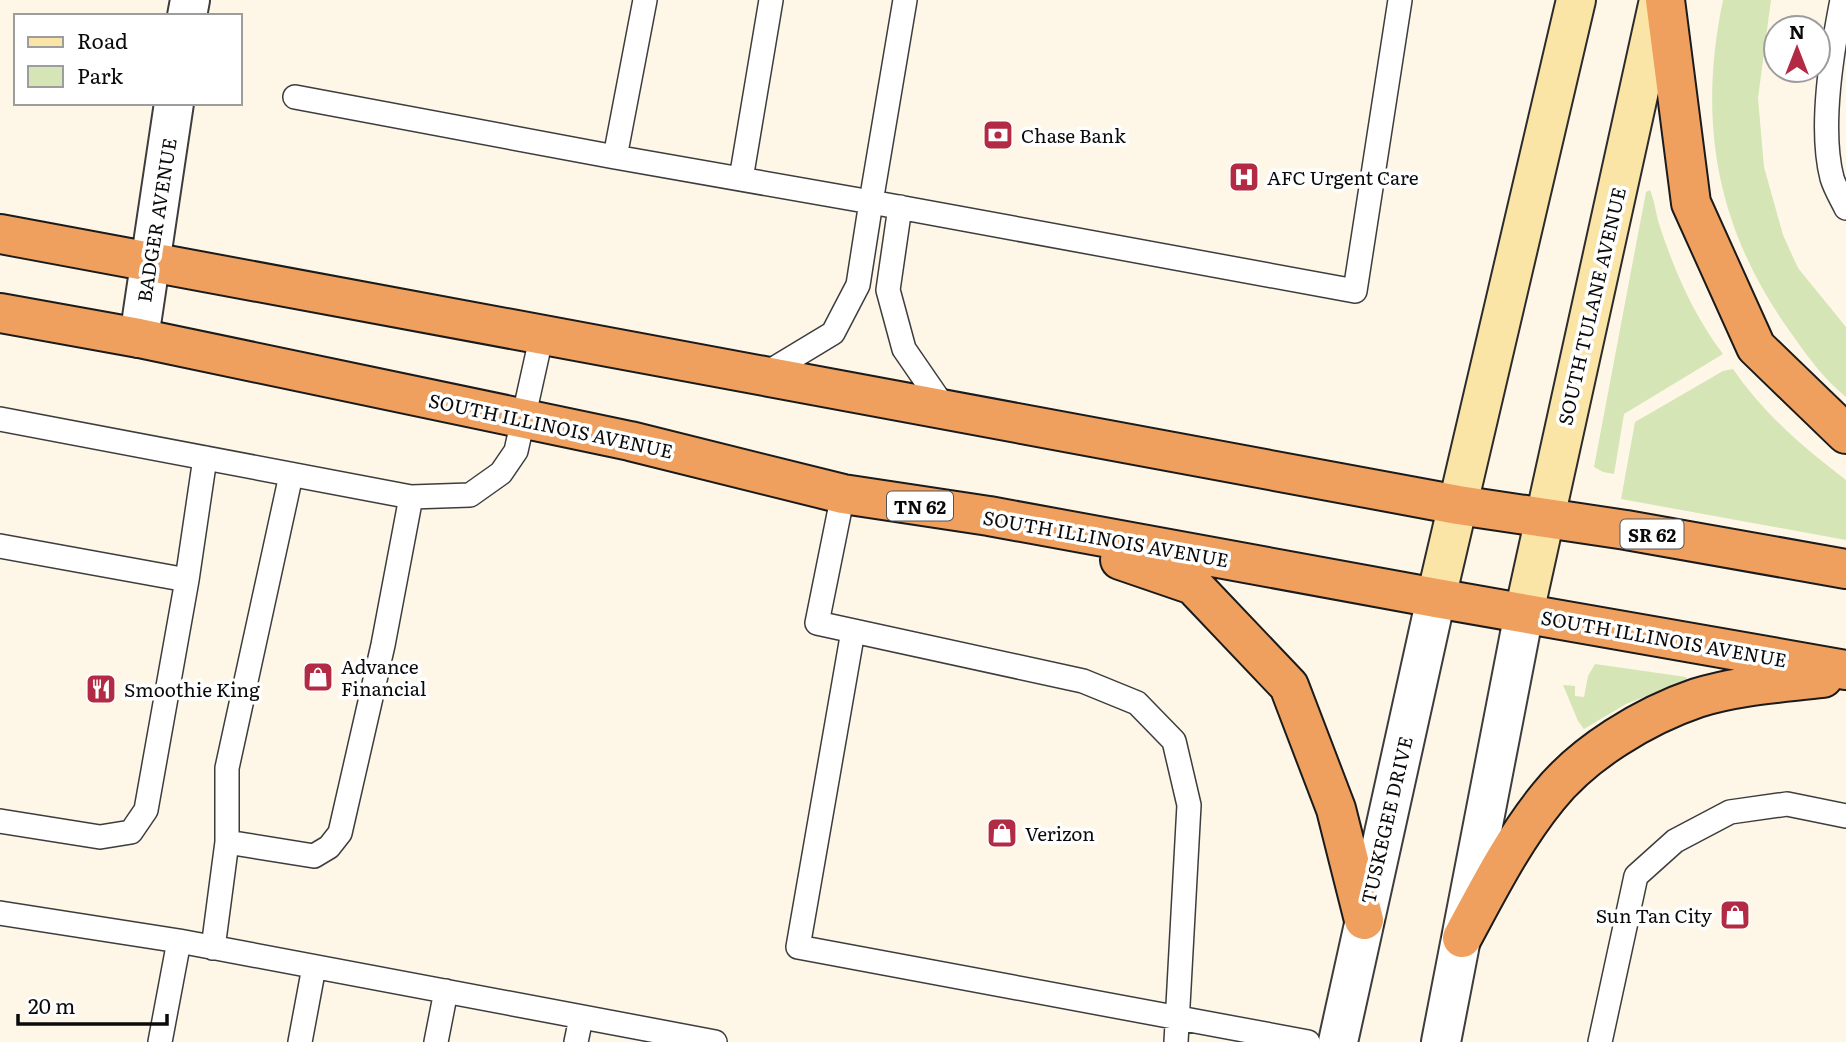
<svg xmlns="http://www.w3.org/2000/svg" width="1846" height="1042" font-family="Literata,serif">
<style>
.green{fill:#d5e5b5}
.lines{fill:none;stroke-linecap:round;stroke-linejoin:round}
.service-casing{stroke:#3d3d3d;stroke-width:26}
.minor-casing{stroke:#3d3d3d;stroke-width:42}
.tertiary-casing{stroke:#3d3d3d;stroke-width:42}
.secondary-casing{stroke:#2c2c2c;stroke-width:42}
.trunk-casing{stroke:#1b1b1b;stroke-width:42}
.service{stroke:#fff;stroke-width:23}
.minor{stroke:#fff;stroke-width:38}
.tertiary{stroke:#fff;stroke-width:38}
.secondary{stroke:#fbe5a6;stroke-width:38}
.trunk{stroke:#f0a05e;stroke-width:38}
.labels{text-anchor:middle;dominant-baseline:central;stroke-width:7;stroke-linejoin:round;paint-order:stroke}
.shield{fill:#fff;stroke:#545454;stroke-width:2}
.shield-label{font-size:18px;font-weight:bold;fill:#0a0a0a}
.poi-label{font-size:19px;fill:#0a0a0a;stroke:#fff;text-anchor:start}
.street-label{font-size:19px;fill:#0a0a0a;stroke:#fff}
</style>
<rect width="100%" height="100%" fill="#fef7e8"/>
<path class="green" d="M 1723,0 L 1771,0 L 1758,98 L 1764,167 L 1783,235 L 1798,268 L 1846,327 L 1846,397 C 1824,379 1807,356 1791,333 C 1717,230 1697,124 1723,0 Z
M 1650,190 C 1655,202 1656,215 1660,227 C 1675,272 1694,316 1723,354 L 1624,414 L 1614,474 L 1603,472 L 1594,467 L 1646,192 Z
M 1733,369 C 1764,414 1803,447 1846,480 L 1846,540 L 1621,499 L 1635,422 L 1723,371 Z
M 1595,664 L 1686,677 L 1687,680 L 1626,704 L 1584,729 L 1578,721 L 1563,685 L 1575,686 L 1575,696 L 1584,697 L 1588,676 Z"/>
<g class="lines">
<g class="service-casing">
<path id="service" d="M 1842,0 C 1832,51 1819,128 1832,178 C 1835,188 1841,198 1846,208
M 295,97 L 615,157 L 645,0
M 615,157 L 871,202 L 905,0
M 741,179 L 771,0
M 900,207 L 888,290 L 904,349 L 946,410
M 762,376 L 833,333 L 858,285 L 871,202 L 1355,291 L 1400,0
M 0,419 L 411,497 L 470,495 L 501,473 L 516,451 L 542,334
M 843,494 L 817,623 L 1083,681 L 1137,703 L 1174,741 L 1189,805 L 1176,1042
M 0,546 L 187,580
M 853,631 L 798,947 L 1308,1042
M 0,821 L 100,837 L 131,832 L 146,810 L 187,580 L 205,458
M 227,842 L 314,856 L 329,847 L 340,833 L 383,645 L 411,497
M 0,913 L 179,941
M 213,948 L 227,842 L 227,768 L 291,475
M 160,1042 L 179,941 L 715,1042
M 300,1042 L 314,967
M 436,1042 L 446,991
M 576,1042 L 581,1018
M 1600,1042 L 1636,876 L 1675,841 L 1730,812 L 1787,804 L 1846,816"/>
</g>
<g class="minor-casing">
<path id="minor" d="M 187,16 L 190,0
M 139,338 L 174,103"/>
</g>
<g class="tertiary-casing">
<path id="tertiary" d="M 1338,1042 L 1436,598
M 1441,1042 L 1524,613"/>
</g>
<g class="secondary-casing">
<path id="secondary" d="M 1436,598 L 1576,0
M 1524,613 L 1659,0"/>
</g>
<g class="trunk-casing">
<path id="trunk" d="M 1665,0 L 1691,203 L 1756,347 L 1846,434
M 0,234 L 1458,505 L 1626,530 L 1846,569
M 0,313 L 139,338 L 630,441 L 843,494 L 989,516 L 1436,598 L 1846,670
M 1120,560 L 1193,585 L 1289,686 L 1336,809 L 1364,920
M 1462,938 C 1488,890 1513,840 1548,797 C 1583,753 1644,716 1697,698 C 1738,685 1781,683 1823,678"/>
</g>
<use href="#service" class="service"/>
<use href="#minor" class="minor"/>
<use href="#tertiary" class="tertiary"/>
<use href="#secondary" class="secondary"/>
<use href="#trunk" class="trunk"/>
</g>
<defs>
<g id="bank-square" transform="scale(1.575)"><rect x="-9" y="-9" width="18" height="18" rx="4" fill="#b22a44" stroke="#fff"/><path d="M-6-4H6V4H-6ZM0-2.3a2.3 2.3 0 1 0 0 4.6a2.3 2.3 0 1 0 0-4.6Z" fill="#fff"/></g>
<g id="hospital-square" transform="scale(1.575)"><rect x="-9" y="-9" width="18" height="18" rx="4" fill="#b22a44" stroke="#fff"/><path d="M-5-5h3v3.5h4V-5h3V5h-3V1.5h-4V5h-3Z" fill="#fff"/></g>
<g id="shop-square" transform="scale(1.575)"><rect x="-9" y="-9" width="18" height="18" rx="4" fill="#b22a44" stroke="#fff"/><path d="M-5-2.5h2.3a2.7 3.5 0 0 1 5.4 0H5L5.5 6h-11ZM-1.5-2.5h3a1.5 2.3 0 0 0-3 0Z" fill="#fff"/></g>
<g id="restaurant-square" transform="scale(1.575)"><rect x="-9" y="-9" width="18" height="18" rx="4" fill="#b22a44" stroke="#fff"/><path d="M-5-6h1v4h1v-4h1v4h1v-4h1v5L-1.5 .5V6h-2V.5L-5-1ZM5-6V6H3V1.5H1.5Q1.5-4 5-6Z" fill="#fff"/></g>
</defs>
<g fill-rule="evenodd">
<use href="#bank-square" x="998" y="135"/>
<use href="#hospital-square" x="1244" y="177"/>
<use href="#shop-square" x="318" y="677"/>
<use href="#restaurant-square" x="101" y="689"/>
<use href="#shop-square" x="1002" y="833"/>
<use href="#shop-square" x="1735" y="915"/>
</g>
<g class="labels">
<g class="shield">
<rect x="887" y="491.5" width="66" height="29" rx="5"/>
<rect x="1620.5" y="519.5" width="63" height="29" rx="5"/>
</g>
<g class="shield-label">
<text x="920" y="506">TN 62</text>
<text x="1652" y="534">SR 62</text>
</g>
<g class="poi-label">
<text x="1021" y="135">Chase Bank</text>
<text x="1267" y="177">AFC Urgent Care</text>
<text x="341" y="666">Advance<tspan x="341" dy="22">Financial</tspan></text>
<text x="124" y="689">Smoothie King</text>
<text x="1025" y="833">Verizon</text>
<text x="1712" y="915" text-anchor="end">Sun Tan City</text>
</g>
<g class="street-label">
<text transform="translate(156 220) rotate(-81)">BADGER AVENUE</text>
<text transform="translate(1591 306) rotate(-77)">SOUTH TULANE AVENUE</text>
<text transform="translate(551 425) rotate(12)">SOUTH ILLINOIS AVENUE</text>
<text transform="translate(1106 538) rotate(10)">SOUTH ILLINOIS AVENUE</text>
<text transform="translate(1664 638) rotate(10)">SOUTH ILLINOIS AVENUE</text>
<text transform="translate(1386 820) rotate(-77)">TUSKEGEE DRIVE</text>
</g>
</g>
<rect x="14" y="14" width="228" height="91" fill="#ffffff" stroke="#9d9d9d" stroke-width="2"/>
<rect x="28" y="37" width="35" height="10" fill="#fbe5a6" stroke="#9d9d9d" stroke-width="2"/>
<text x="77" y="49" font-size="21" fill="#0a0a0a">Road</text>
<rect x="28" y="66" width="35" height="21" fill="#d5e5b5" stroke="#9d9d9d" stroke-width="2"/>
<text x="77" y="84" font-size="21" fill="#0a0a0a">Park</text>
<g transform="translate(1797 49)"><circle r="33" fill="#ffffff" stroke="#9d9d9d" stroke-width="2"/>
<path d="M0-5L12 26L0 18L-12 26Z" fill="#b22a44"/>
<text y="-10" font-size="19" font-weight="bold" text-anchor="middle" fill="#0a0a0a">N</text>
</g>
<path d="M18 1014v10h149v-10" fill="none" stroke="#0a0a0a" stroke-width="3.5"/>
<text x="28" y="1014" font-size="21" fill="#0a0a0a" stroke="#ffffff" stroke-width="5" paint-order="stroke">20 m</text>
</svg>
